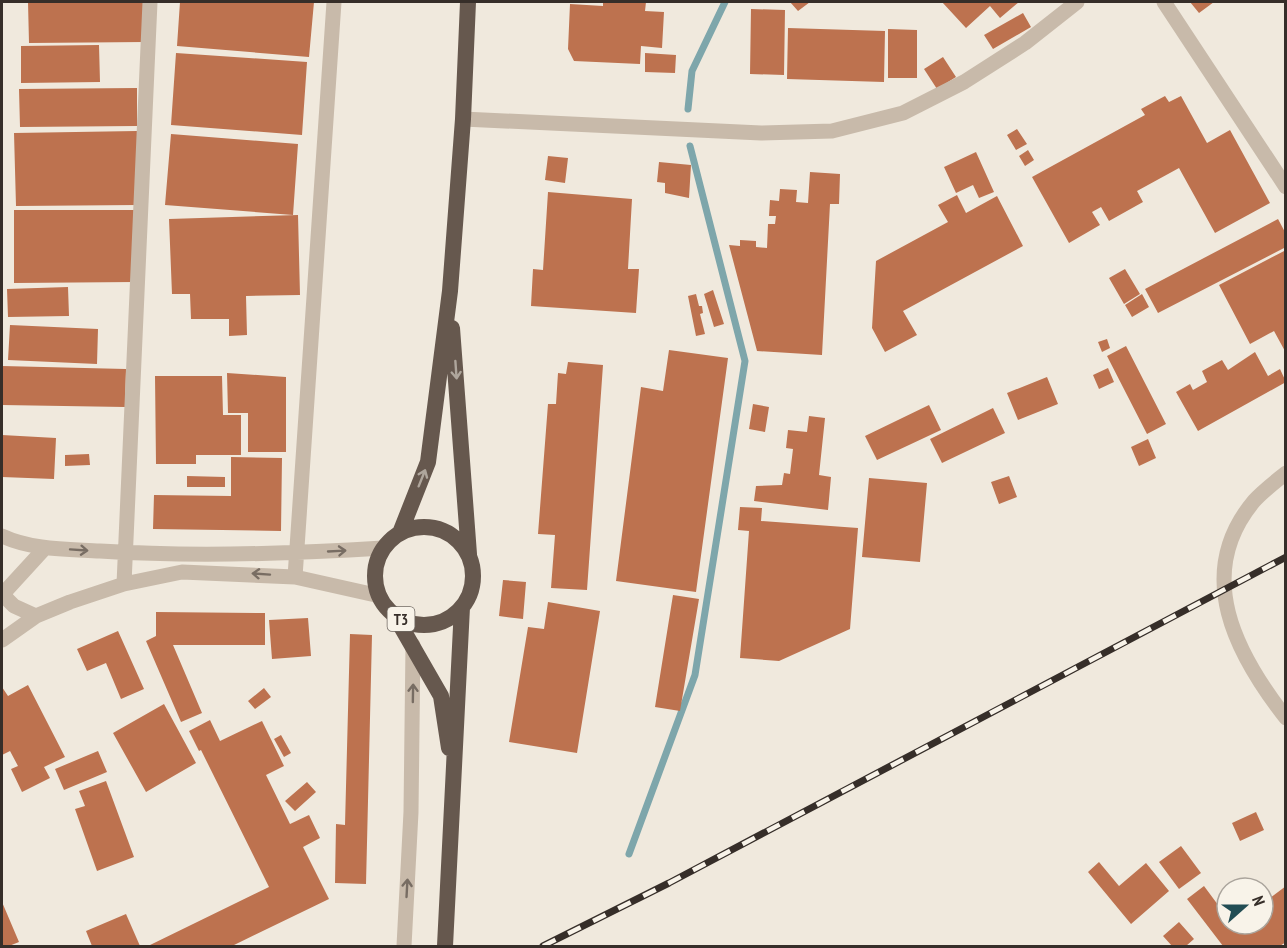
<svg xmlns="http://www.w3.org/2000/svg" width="1287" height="948" font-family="'PT Sans Narrow',sans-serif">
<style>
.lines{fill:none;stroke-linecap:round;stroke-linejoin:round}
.stream{stroke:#7ea6ab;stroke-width:7}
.building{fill:#bd724f}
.minor{stroke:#c8baaa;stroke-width:15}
.trunk{stroke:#66584e;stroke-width:16}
.rail-casing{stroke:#362e29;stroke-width:7}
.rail{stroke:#f8f3e9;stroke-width:4.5;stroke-dasharray:14;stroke-linecap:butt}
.oneway{stroke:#afa69c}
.oneway2{stroke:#786d63}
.labels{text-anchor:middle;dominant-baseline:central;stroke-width:4.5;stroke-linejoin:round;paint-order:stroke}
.shield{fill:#f8f3e9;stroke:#706963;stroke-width:1.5}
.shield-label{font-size:15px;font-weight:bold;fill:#362e29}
</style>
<rect width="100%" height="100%" fill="#f0e9dd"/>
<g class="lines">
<path class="stream" d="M 688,109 L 692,71 L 725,2
M 629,854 L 695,675 L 745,361 L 690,146"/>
</g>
<path class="building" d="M 28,2 L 145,2 L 145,42 L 29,43 Z
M 180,2 L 314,2 L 309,57 L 177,46 Z
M 603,2 L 646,2 L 645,11 L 664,12 L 662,48 L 641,46 L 640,64 L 574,61 L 568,49 L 570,4 L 603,6 Z
M 790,2 L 810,2 L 798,11 Z
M 942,2 L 1019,2 L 1000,18 L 990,6 L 966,28 Z
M 1190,2 L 1214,2 L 1199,13 Z
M 751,9 L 785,10 L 784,75 L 750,74 Z
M 1023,13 L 1031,27 L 993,49 L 984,35 Z
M 788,28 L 885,31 L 884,82 L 787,79 Z
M 888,29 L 917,30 L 917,78 L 888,78 Z
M 99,45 L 100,82 L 21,83 L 21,46 Z
M 176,53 L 307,62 L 302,135 L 171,125 Z
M 645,53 L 676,55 L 675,73 L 645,72 Z
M 943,57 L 956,77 L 937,89 L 924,69 Z
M 137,88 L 137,126 L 20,127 L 19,89 Z
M 1165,96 L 1169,102 L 1181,96 L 1207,143 L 1230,130 L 1270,203 L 1215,233 L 1179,168 L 1137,191 L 1143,202 L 1109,221 L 1101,207 L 1092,212 L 1100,225 L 1069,243 L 1032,177 L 1145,115 L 1141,109 Z
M 1017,129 L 1027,144 L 1016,150 L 1007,135 Z
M 137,131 L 138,205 L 16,206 L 14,133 Z
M 171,134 L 298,144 L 293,215 L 165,205 Z
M 1028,150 L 1034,160 L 1025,166 L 1019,156 Z
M 976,152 L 994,192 L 979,198 L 973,185 L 956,193 L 944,167 Z
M 548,156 L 568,158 L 565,183 L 545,180 Z
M 659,162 L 691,165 L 689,198 L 665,193 L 665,183 L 657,182 Z
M 810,172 L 840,174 L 839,204 L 830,204 L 822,355 L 757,351 L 729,245 L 740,246 L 740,240 L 756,241 L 756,247 L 767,248 L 768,224 L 775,224 L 776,216 L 769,216 L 770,200 L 779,201 L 780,189 L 797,190 L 796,202 L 808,203 Z
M 548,192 L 632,199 L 628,269 L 639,269 L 636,313 L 531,306 L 533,269 L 543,270 Z
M 957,195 L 966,213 L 997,196 L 1023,246 L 903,311 L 917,335 L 885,352 L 872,328 L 876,261 L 948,222 L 938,205 Z
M 14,210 L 135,210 L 135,282 L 14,283 Z
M 298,215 L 300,295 L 246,296 L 247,335 L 229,336 L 229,319 L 191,319 L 190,294 L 172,294 L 169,219 Z
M 1278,219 L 1286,234 L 1286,247 L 1158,313 L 1145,289 Z
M 1286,250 L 1286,353 L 1274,331 L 1250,344 L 1219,285 Z
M 1125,269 L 1140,294 L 1124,304 L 1109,278 Z
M 68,287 L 69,316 L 8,317 L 7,289 Z
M 713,290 L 724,324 L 714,327 L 704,294 Z
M 696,294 L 699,306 L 702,306 L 703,313 L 700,314 L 705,334 L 696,336 L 688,296 Z
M 1142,294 L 1149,307 L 1132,317 L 1125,305 Z
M 10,325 L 98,329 L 97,364 L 8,360 Z
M 1107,339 L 1110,348 L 1102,352 L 1098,342 Z
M 1126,346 L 1166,424 L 1147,434 L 1107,356 Z
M 669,350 L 728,358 L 696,592 L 616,581 L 641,387 L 663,391 Z
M 1255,352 L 1268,376 L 1280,369 L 1286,382 L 1198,431 L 1176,392 L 1190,384 L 1193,390 L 1207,382 L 1202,371 L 1222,360 L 1228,370 Z
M 568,362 L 603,365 L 587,590 L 551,588 L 555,535 L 538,534 L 548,404 L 556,404 L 558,373 L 566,374 Z
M 2,366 L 126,369 L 125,407 L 2,405 Z
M 1108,368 L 1114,382 L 1099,389 L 1093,375 Z
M 227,373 L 286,377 L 286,452 L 248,452 L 248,413 L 228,413 Z
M 155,376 L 222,376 L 223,415 L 241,415 L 241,455 L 196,455 L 196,464 L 156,464 Z
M 1047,377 L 1058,404 L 1018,420 L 1007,393 Z
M 753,404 L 769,407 L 765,432 L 749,429 Z
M 929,405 L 941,430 L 877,460 L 865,436 Z
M 993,408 L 1005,433 L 942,463 L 930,439 Z
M 809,416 L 825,418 L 819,475 L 831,477 L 828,510 L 754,501 L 756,486 L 782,485 L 784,473 L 790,474 L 793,449 L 786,448 L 788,430 L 807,432 Z
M 2,435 L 56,438 L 54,479 L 2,477 Z
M 1148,439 L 1156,458 L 1139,466 L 1131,447 Z
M 89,454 L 90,465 L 65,466 L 65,455 Z
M 231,457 L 282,458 L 281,531 L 153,529 L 154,495 L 231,496 Z
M 187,476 L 225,477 L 225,487 L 187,487 Z
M 1009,476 L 1017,497 L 999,504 L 991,482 Z
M 869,478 L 927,483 L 920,562 L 862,557 Z
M 740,507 L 762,508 L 761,521 L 858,528 L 850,629 L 779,661 L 740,658 L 749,531 L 738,530 Z
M 503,580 L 526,582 L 523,619 L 499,616 Z
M 673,595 L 699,599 L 680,711 L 655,707 Z
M 548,602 L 600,611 L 577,753 L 509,742 L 528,627 L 544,629 Z
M 156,612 L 265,613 L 265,645 L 173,645 L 202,713 L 181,722 L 146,641 L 156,636 Z
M 308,618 L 311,656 L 272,659 L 269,620 Z
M 118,631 L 144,689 L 121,699 L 106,663 L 87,671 L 77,649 Z
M 350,634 L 372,635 L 366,884 L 335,883 L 336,824 L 345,825 Z
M 28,685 L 65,757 L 44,767 L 50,778 L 22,792 L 11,769 L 18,766 L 10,751 L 2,755 L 2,687 L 8,696 Z
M 264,688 L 271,697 L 255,709 L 248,701 Z
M 164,704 L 196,763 L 146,792 L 113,733 Z
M 210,720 L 220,741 L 262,721 L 284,766 L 266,775 L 290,824 L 309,815 L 320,838 L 303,847 L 329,899 L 232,946 L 148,946 L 269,887 L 201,750 L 199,751 L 189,731 Z
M 281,735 L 291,753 L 284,757 L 274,739 Z
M 98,751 L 107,772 L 64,790 L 55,769 Z
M 106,781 L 134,857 L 97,871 L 75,809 L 85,806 L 79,791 Z
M 307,782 L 316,792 L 295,811 L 285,801 Z
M 1256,812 L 1264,830 L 1240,841 L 1232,823 Z
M 1181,846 L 1201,873 L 1179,889 L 1159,862 Z
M 1099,862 L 1119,886 L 1146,863 L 1169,891 L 1131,924 L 1088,872 Z
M 1204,886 L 1227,917 L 1227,924 L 1233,926 L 1263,924 L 1263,897 L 1266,901 L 1286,886 L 1286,942 L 1280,946 L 1223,946 L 1187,899 Z
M 2,902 L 19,942 L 9,946 L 2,946 Z
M 126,914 L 140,946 L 92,946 L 86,931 Z
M 1179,922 L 1194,939 L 1186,946 L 1172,946 L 1163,936 Z"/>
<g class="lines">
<path class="minor" d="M 1164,2 L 1286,187
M 463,119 L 761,133 L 832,131 L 903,113 L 964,82 L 1025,43 L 1077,2
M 1286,473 C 1275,482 1263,491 1254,501 C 1193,574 1236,654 1286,718
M 2,536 C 32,550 67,549 100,551 C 194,557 289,554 383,548
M 295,577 L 334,2
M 124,584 L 150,2
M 2,594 L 14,606 L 36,616
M 2,595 L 45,548
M 2,640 L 36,616 L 70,602 L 124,584 L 182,572 L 295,577 L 380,596
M 404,946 L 411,812 L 413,645"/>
<path class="trunk" d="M 452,328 L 469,554
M375 576a49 49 0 1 1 98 0a49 49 0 1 1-98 0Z
M 400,533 L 428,462 L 450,291 L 463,119 L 468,2
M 395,616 L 441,696 L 449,748
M 445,946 L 462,607"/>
<g class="rail-casing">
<path id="rail" d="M 543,946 L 669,883 L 1286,557"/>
</g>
<use href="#rail" class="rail"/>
</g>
<defs><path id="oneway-shaft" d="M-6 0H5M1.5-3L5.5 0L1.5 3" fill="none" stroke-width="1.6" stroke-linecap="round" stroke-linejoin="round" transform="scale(1.5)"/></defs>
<g class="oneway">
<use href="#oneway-shaft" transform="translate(456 370) rotate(86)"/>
<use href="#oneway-shaft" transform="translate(422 478) rotate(-68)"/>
</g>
<g class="oneway2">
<use href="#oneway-shaft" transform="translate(79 550) rotate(4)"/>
<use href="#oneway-shaft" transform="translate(337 551) rotate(-3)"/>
<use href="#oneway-shaft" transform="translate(261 574) rotate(-176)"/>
<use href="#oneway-shaft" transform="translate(413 693) rotate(-89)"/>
<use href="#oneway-shaft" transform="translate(407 888) rotate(-87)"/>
</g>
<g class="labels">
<rect class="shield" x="387.5" y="607" width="27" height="24" rx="4.5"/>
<g class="shield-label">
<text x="401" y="619">T3</text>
</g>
</g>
<rect width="1287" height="948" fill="none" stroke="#362e29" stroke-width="6"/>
<g transform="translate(1245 906) rotate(69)"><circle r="28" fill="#f8f3e9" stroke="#aaa49c" stroke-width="1.5"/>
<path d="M0-4.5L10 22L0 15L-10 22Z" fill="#224d54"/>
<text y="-9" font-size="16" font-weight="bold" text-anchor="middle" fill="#362e29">N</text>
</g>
</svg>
